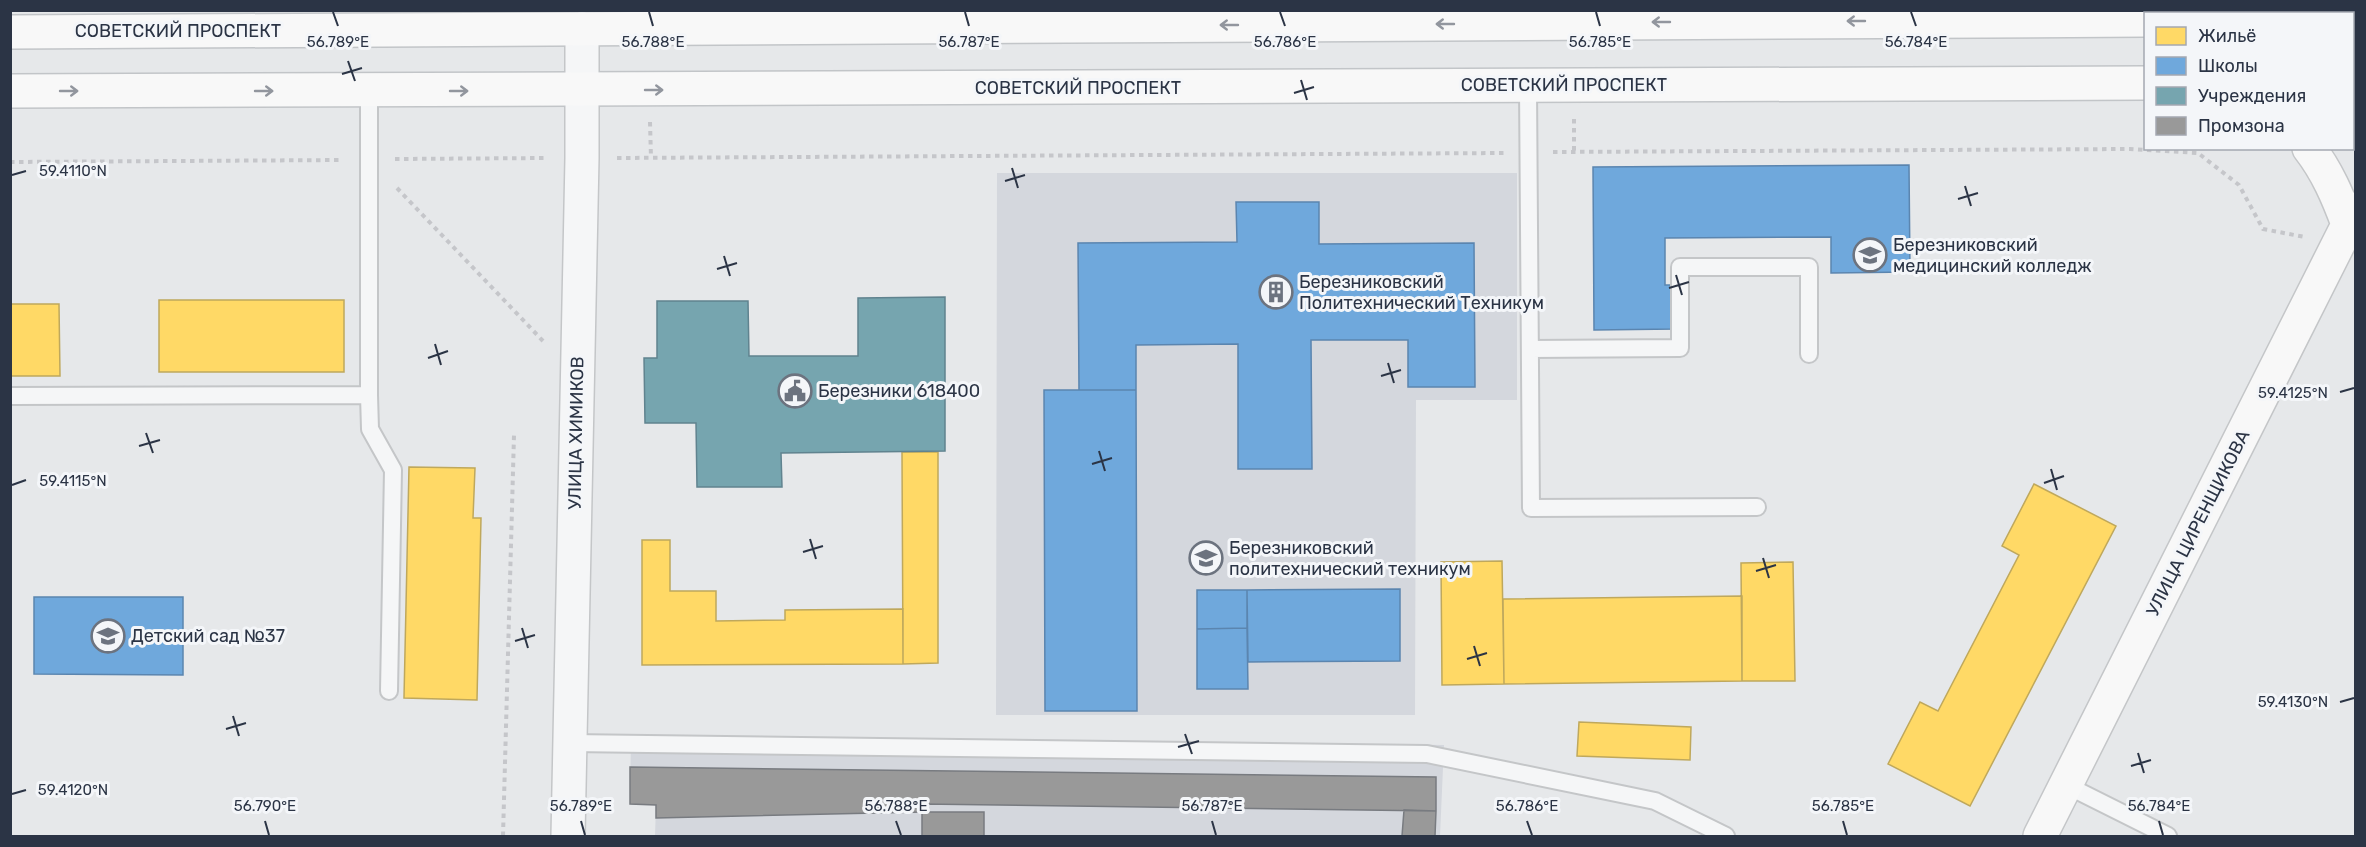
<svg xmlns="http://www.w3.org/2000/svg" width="2366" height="847" font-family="Rubik,sans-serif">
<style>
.built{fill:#d4d7dd}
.homes{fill:#ffd966;stroke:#bfa85c;stroke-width:1.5}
.schools{fill:#6fa8dc;stroke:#5b85af;stroke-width:1.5}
.public{fill:#76a5af;stroke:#60838f;stroke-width:1.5}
.industry{fill:#999;stroke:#787b80;stroke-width:1.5}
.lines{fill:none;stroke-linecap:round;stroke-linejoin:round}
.lane-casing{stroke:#c4c6c8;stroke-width:20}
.street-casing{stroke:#c4c6c8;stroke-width:36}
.secondary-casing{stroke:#c4c6c8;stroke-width:36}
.primary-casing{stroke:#c2c5c8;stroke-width:36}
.path{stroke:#c5c6ca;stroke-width:4;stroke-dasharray:4.5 4.5;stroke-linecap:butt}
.lane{stroke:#f5f6f7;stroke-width:16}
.street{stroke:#f5f6f7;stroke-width:33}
.secondary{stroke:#f8f8f8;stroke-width:33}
.primary{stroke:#f8f8f8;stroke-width:33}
.oneway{stroke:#92969e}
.ticks{fill:none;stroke:#2b3445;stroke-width:2}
.labels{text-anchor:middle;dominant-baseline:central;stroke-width:6;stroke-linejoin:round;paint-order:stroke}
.street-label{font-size:18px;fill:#2b3445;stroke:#f4f6f9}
.poi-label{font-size:18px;fill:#2b3445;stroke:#f4f6f9;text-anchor:start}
.ticks-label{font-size:15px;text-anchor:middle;fill:#2b3445;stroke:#f4f6f9;stroke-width:6;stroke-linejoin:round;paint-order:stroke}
</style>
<rect width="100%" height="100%" fill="#e6e8ea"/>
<path class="built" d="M 997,173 L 1517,173 L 1517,400 L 1416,400 L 1415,715 L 996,715 Z
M 631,735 L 1444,745 L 1440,836 L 655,836 L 656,805 L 630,804 Z"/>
<path class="homes" d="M 159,300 L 344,300 L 344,372 L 159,372 Z
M 10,304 L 59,304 L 60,376 L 10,376 Z
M 902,452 L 938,452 L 938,663 L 903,664 Z
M 409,467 L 475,468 L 473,518 L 481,518 L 477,700 L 404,698 Z
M 2034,484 L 2116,526 L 1970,806 L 1888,764 L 1920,702 L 1938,711 L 2019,555 L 2002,546 Z
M 642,540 L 670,540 L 670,591 L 716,591 L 716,621 L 785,620 L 785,610 L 903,609 L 903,664 L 642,665 Z
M 1502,561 L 1504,684 L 1442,685 L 1441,562 Z
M 1793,562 L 1795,681 L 1742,681 L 1741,563 Z
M 1742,596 L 1742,681 L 1504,684 L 1503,599 Z
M 1579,722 L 1691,727 L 1690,760 L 1577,756 Z"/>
<path class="schools" d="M 1909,165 L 1910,272 L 1831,273 L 1831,237 L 1665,238 L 1665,285 L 1675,285 L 1675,329 L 1594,330 L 1593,167 Z
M 1236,202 L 1319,202 L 1319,244 L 1474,243 L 1475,387 L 1408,387 L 1408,340 L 1311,340 L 1312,469 L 1238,469 L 1238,344 L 1136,345 L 1136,390 L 1079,390 L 1078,243 L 1237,242 Z
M 1044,390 L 1136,390 L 1137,711 L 1045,711 Z
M 1400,589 L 1400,661 L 1248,662 L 1247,590 Z
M 1197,590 L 1247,590 L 1247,628 L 1197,629 Z
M 34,597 L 183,597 L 183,675 L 34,674 Z
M 1247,628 L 1248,689 L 1197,689 L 1197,629 Z"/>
<path class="public" d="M 945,297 L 945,451 L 781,453 L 782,487 L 697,487 L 696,423 L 645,423 L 644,358 L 657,358 L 657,301 L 748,301 L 749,356 L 858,356 L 858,298 Z"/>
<path class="industry" d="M 630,767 L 1436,777 L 1436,811 L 922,804 L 922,812 L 656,818 L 656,805 L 630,804 Z
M 1404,810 L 1436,811 L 1435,836 L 1402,836 Z
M 922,812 L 984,812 L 984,836 L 922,836 Z"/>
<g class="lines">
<g class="lane-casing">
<path id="lane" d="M 1528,86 L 1531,508 L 1757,507
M 1530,349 L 1680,348 L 1680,267 L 1809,267 L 1809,354
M 369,395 L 370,429 L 393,470 L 389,691
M 10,396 L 369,395 L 369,91
M 570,743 L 1427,754 L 1655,801 L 1726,836
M 2066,785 L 2168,836"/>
</g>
<g class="street-casing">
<path id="street" d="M 568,836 L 582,158 L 582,29"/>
</g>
<g class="secondary-casing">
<path id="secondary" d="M 2309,148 C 2327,171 2338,197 2348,224
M 2040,836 L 2356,209"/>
</g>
<g class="primary-casing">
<path id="primary" d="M 2352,18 L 2356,18
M 10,32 L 2146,20
M 2352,81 L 2356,81
M 10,91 L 2146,83"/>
</g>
<path class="path" d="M 1574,119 L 1574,152
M 650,122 L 651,158
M 1553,152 L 2130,149 L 2198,153 L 2239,185 L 2263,229 L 2305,237
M 617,158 L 1504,153
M 395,159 L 547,158
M 10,162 L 343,160
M 397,188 L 543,341
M 503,836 L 514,435"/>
<use href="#lane" class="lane"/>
<use href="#street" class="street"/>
<use href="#secondary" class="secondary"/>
<use href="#primary" class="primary"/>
</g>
<defs><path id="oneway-shaft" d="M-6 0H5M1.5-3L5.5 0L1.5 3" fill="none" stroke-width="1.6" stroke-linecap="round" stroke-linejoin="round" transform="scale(1.5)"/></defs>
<g class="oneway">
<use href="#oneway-shaft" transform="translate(1856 21) rotate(180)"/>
<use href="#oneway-shaft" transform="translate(1661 22) rotate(180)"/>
<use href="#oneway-shaft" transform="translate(1445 24) rotate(180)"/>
<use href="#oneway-shaft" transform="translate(1229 25) rotate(180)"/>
<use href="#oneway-shaft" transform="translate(654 90)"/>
<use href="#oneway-shaft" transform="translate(69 91)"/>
<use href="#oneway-shaft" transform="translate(264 91)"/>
<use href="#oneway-shaft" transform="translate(459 91)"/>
</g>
<path class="ticks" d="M 333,12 L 338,26M 649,12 L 653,26M 965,12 L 969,26M 1280,12 L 1285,26M 1596,12 L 1600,26M 1911,12 L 1916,26M 348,61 L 355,81M 342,74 L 362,68M 1301,80 L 1307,100M 1294,93 L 1314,87M 1012,168 L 1018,188M 12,175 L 26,171M 1005,181 L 1025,175M 1965,186 L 1971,206M 1958,199 L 1978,193M 724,256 L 730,276M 717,269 L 737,263M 1676,275 L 1682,295M 1669,288 L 1689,282M 435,344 L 441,365M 428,358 L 448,351M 1388,363 L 1394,383M 1381,376 L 1401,370M 2340,392 L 2354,388M 146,433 L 153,453M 139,446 L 160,440M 1099,451 L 1105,471M 1092,464 L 1112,458M 2051,469 L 2057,490M 2044,483 L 2064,476M 12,485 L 26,480M 810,539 L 816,559M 803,552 L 823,546M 1763,558 L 1769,578M 1756,571 L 1776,565M 522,628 L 528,648M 515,641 L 535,635M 1474,646 L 1480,666M 1467,659 L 1487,653M 2340,702 L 2354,698M 233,716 L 239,736M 226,729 L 246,723M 1185,734 L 1192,754M 1178,747 L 1199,741M 2138,753 L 2144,773M 2131,766 L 2151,760M 12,794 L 26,790M 265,821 L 269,835M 581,821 L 585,835M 896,821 L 901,835M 1212,821 L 1216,835M 1527,821 L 1532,835M 1843,821 L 1847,835M 2159,821 L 2163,835"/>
<defs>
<g id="university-ring" transform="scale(1.725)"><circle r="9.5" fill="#f4f6f9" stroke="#6c737f" stroke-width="1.5"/><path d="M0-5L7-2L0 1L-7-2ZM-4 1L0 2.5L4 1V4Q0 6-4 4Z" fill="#6c737f"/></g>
<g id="building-ring" transform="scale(1.725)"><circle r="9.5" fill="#f4f6f9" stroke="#6c737f" stroke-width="1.5"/><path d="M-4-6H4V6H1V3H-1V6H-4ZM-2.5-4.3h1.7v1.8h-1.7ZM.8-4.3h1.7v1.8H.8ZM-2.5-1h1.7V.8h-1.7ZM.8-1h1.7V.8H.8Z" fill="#6c737f"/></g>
<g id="civic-ring" transform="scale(1.725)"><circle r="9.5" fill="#f4f6f9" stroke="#6c737f" stroke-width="1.5"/><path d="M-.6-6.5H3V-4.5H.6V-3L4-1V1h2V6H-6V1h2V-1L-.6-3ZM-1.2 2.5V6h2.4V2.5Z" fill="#6c737f"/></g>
<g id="school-ring" transform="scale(1.725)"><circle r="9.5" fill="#f4f6f9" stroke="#6c737f" stroke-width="1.5"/><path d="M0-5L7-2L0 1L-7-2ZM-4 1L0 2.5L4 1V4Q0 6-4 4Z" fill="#6c737f"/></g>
</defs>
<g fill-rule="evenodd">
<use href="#university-ring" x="1870" y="255"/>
<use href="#building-ring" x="1276" y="292"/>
<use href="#civic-ring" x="795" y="391"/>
<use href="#university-ring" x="1206" y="558"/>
<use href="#school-ring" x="108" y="636"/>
</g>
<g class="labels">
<g class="street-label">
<text x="178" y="31">СОВЕТСКИЙ ПРОСПЕКТ</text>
<text x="1564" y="85">СОВЕТСКИЙ ПРОСПЕКТ</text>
<text x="1078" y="88">СОВЕТСКИЙ ПРОСПЕКТ</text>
<text transform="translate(576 433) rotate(-89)">УЛИЦА ХИМИКОВ</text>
<text transform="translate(2198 523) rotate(-63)">УЛИЦА ЦИРЕНЩИКОВА</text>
</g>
<g class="poi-label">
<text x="1893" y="245">Березниковский<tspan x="1893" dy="21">медицинский колледж</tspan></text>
<text x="1299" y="282">Березниковский<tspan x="1299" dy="21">Политехнический Техникум</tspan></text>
<text x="818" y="391">Березники 618400</text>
<text x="1229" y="548">Березниковский<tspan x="1229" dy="21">политехнический техникум</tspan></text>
<text x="131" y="636">Детский сад №37</text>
</g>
</g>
<g class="ticks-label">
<text x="338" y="47">56.789°E</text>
<text x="653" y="47">56.788°E</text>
<text x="969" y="47">56.787°E</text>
<text x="1285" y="47">56.786°E</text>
<text x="1600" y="47">56.785°E</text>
<text x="1916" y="47">56.784°E</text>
<text x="73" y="176">59.4110°N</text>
<text x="2293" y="398">59.4125°N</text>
<text x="73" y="486">59.4115°N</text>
<text x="2293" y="707">59.4130°N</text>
<text x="73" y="795">59.4120°N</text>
<text x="265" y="811">56.790°E</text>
<text x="581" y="811">56.789°E</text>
<text x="896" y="811">56.788°E</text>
<text x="1212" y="811">56.787°E</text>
<text x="1527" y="811">56.786°E</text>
<text x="1843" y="811">56.785°E</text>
<text x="2159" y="811">56.784°E</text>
</g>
<rect width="2366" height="847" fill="none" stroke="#2b3445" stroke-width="24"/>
<rect x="2144" y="12" width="210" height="138" fill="#f4f6f9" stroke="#a4a8b1" stroke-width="1.5"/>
<rect x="2156" y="27" width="30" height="18" fill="#ffd966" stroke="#a4a8b1" stroke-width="1.5"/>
<text x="2198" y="42" font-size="18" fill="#2b3445">Жильё</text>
<rect x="2156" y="57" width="30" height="18" fill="#6fa8dc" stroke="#a4a8b1" stroke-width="1.5"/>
<text x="2198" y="72" font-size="18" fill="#2b3445">Школы</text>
<rect x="2156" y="87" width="30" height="18" fill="#76a5af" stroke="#a4a8b1" stroke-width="1.5"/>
<text x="2198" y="102" font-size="18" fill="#2b3445">Учреждения</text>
<rect x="2156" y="117" width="30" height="18" fill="#999999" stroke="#a4a8b1" stroke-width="1.5"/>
<text x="2198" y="132" font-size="18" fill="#2b3445">Промзона</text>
</svg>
